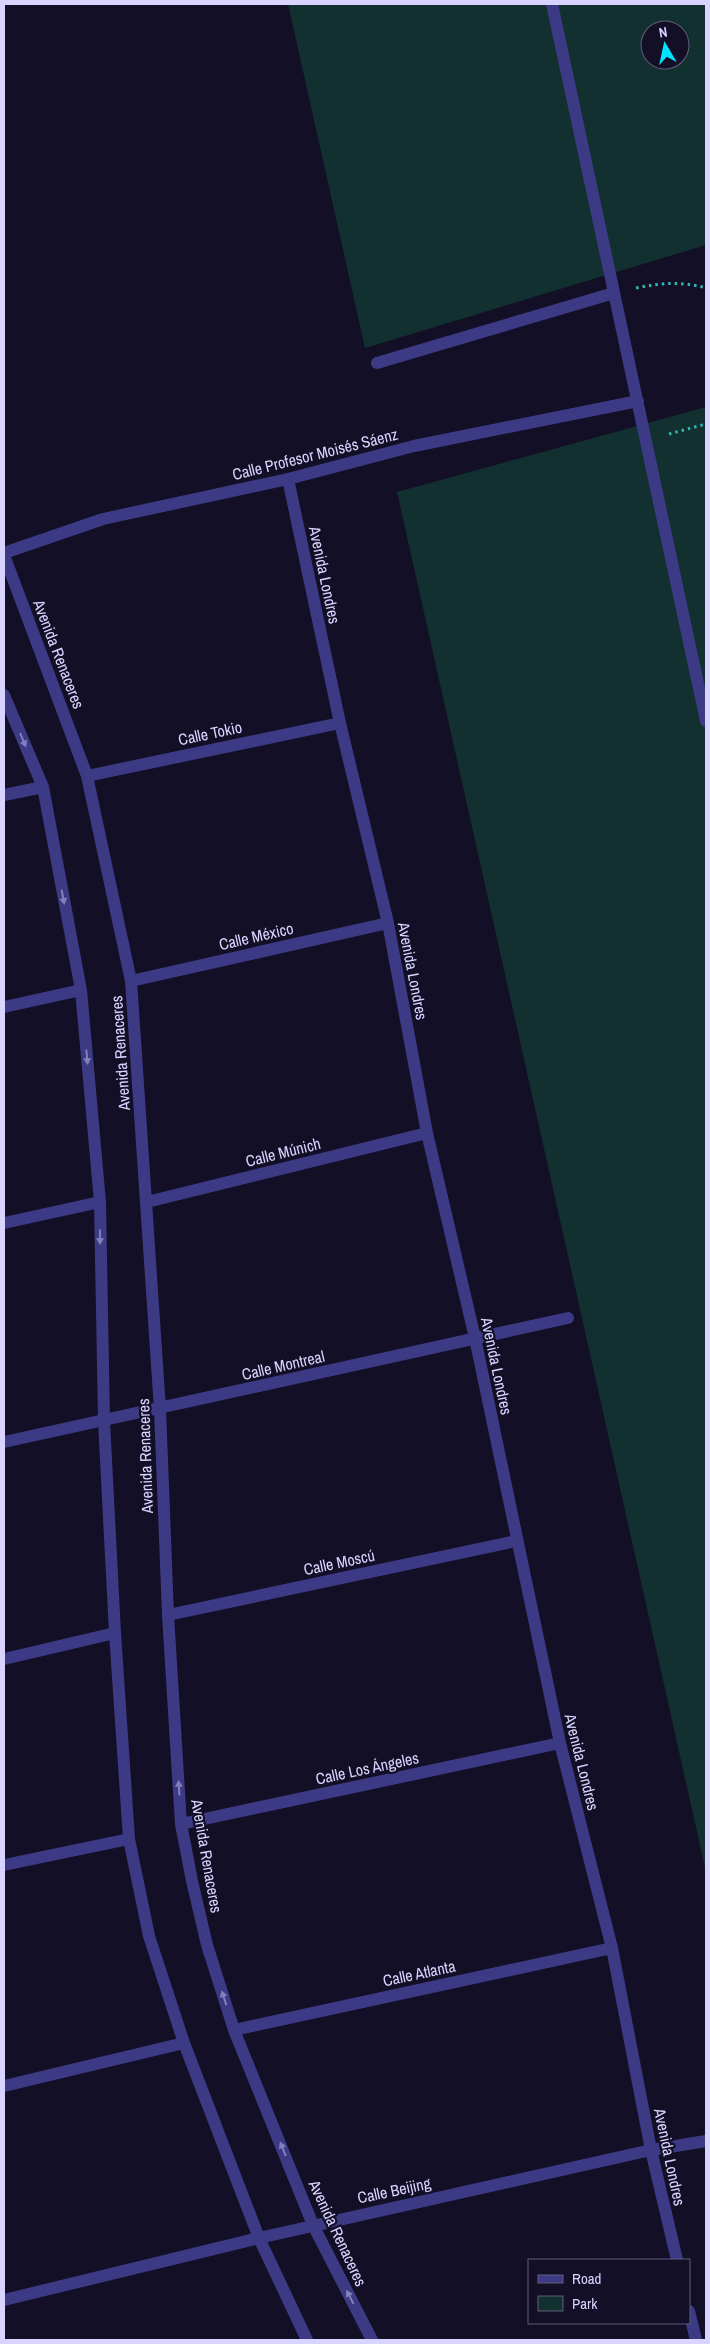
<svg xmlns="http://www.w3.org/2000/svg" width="710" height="2344" font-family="'Archivo Narrow',sans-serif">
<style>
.green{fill:#12302f;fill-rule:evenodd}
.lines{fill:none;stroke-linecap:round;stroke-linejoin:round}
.path{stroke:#2fb8b0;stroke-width:3;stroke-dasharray:2.5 4;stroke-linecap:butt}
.service{stroke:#3d3a85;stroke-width:12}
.minor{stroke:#3d3a85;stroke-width:12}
.oneway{fill:#837fbc}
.labels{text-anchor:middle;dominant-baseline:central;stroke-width:4.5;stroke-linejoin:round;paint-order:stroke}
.street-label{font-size:16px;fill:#d9d4ff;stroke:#130f26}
</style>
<rect width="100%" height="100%" fill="#130f26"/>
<path class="green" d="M 288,4 L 706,4 L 706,245 L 365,348 ZM 650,30 L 680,30 L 680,60 L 650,60 Z
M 706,407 L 706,1872 L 397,492 Z"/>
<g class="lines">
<path class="path" d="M 636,288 C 661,283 681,281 706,288
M 669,434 L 706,424"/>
<path class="service" d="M 377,363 L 614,293"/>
<path class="minor" d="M 552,4 L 706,721
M 288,479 L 340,723 L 388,923 L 427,1133 L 475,1338 L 560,1743 L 612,1948 L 651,2150 L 677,2260
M 4,553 L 103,519 L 288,479 L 414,446 L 638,401
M 4,555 L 87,776 L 131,981 L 160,1409 L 168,1615 L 181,1824 L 192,1881 L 207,1945 L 234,2030 L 313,2225 L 372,2340
M 4,695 L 43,787 L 81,990 L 100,1202 L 104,1421 L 115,1633 L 129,1839 L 149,1936 L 184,2043 L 259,2238 L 307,2340
M 87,776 L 340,723
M 4,795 L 43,787
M 131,981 L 388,923
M 4,1007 L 81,990
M 147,1202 L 427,1133
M 4,1223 L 100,1202
M 4,1442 L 568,1318
M 168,1615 L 516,1541
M 4,1659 L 115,1633
M 181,1824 L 560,1743
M 4,1865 L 129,1839
M 234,2030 L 612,1948
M 4,2086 L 184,2043
M 4,2300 L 259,2238 L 651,2150 L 706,2141
M 689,2311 L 696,2340"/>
</g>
<defs><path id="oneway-solid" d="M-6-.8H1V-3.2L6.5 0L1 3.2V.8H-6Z" transform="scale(1.25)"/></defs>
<g class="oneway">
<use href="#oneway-solid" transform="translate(23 740) rotate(67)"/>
<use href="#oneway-solid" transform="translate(63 897) rotate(79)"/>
<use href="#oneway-solid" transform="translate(87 1057) rotate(85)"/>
<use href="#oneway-solid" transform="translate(100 1237) rotate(89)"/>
<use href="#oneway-solid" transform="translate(179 1788) rotate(-94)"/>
<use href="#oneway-solid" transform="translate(224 1998) rotate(-108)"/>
<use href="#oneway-solid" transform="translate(283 2149) rotate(-112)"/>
<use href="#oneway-solid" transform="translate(350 2297) rotate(-117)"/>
</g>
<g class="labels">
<g class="street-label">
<text transform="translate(315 454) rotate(-14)">Calle Profesor Moisés Sáenz</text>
<text transform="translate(325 575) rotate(78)">Avenida Londres</text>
<text transform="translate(59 654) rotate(69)">Avenida Renaceres</text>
<text transform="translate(210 733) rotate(-12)">Calle Tokio</text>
<text transform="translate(256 936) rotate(-13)">Calle México</text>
<text transform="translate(413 971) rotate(79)">Avenida Londres</text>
<text transform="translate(120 1053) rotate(-94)">Avenida Renaceres</text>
<text transform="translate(283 1152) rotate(-14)">Calle Múnich</text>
<text transform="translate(283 1365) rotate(-13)">Calle Montreal</text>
<text transform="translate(497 1366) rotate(78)">Avenida Londres</text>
<text transform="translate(145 1456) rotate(-92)">Avenida Renaceres</text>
<text transform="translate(339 1562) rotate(-12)">Calle Moscú</text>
<text transform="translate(582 1762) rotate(76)">Avenida Londres</text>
<text transform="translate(367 1768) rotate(-12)">Calle Los Ángeles</text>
<text transform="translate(207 1856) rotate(80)">Avenida Renaceres</text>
<text transform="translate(419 1973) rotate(-12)">Calle Atlanta</text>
<text transform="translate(670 2157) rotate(78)">Avenida Londres</text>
<text transform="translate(394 2190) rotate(-12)">Calle Beijing</text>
<text transform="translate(338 2233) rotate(65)">Avenida Renaceres</text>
</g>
</g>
<rect width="710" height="2344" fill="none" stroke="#d9d4ff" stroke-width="10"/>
<rect x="528" y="2259" width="162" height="65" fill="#130f26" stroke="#625e7d"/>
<rect x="538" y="2275" width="25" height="8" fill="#3d3a85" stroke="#625e7d"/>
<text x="572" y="2284" font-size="15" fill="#d9d4ff">Road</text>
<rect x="538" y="2296" width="25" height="15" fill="#12302f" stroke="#625e7d"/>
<text x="572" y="2309" font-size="15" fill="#d9d4ff">Park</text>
<g transform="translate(665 45) rotate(351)"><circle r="24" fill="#130f26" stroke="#625e7d"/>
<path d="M0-4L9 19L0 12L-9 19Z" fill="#00e5ff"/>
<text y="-8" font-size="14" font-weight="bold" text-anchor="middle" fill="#d9d4ff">N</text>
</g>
</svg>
